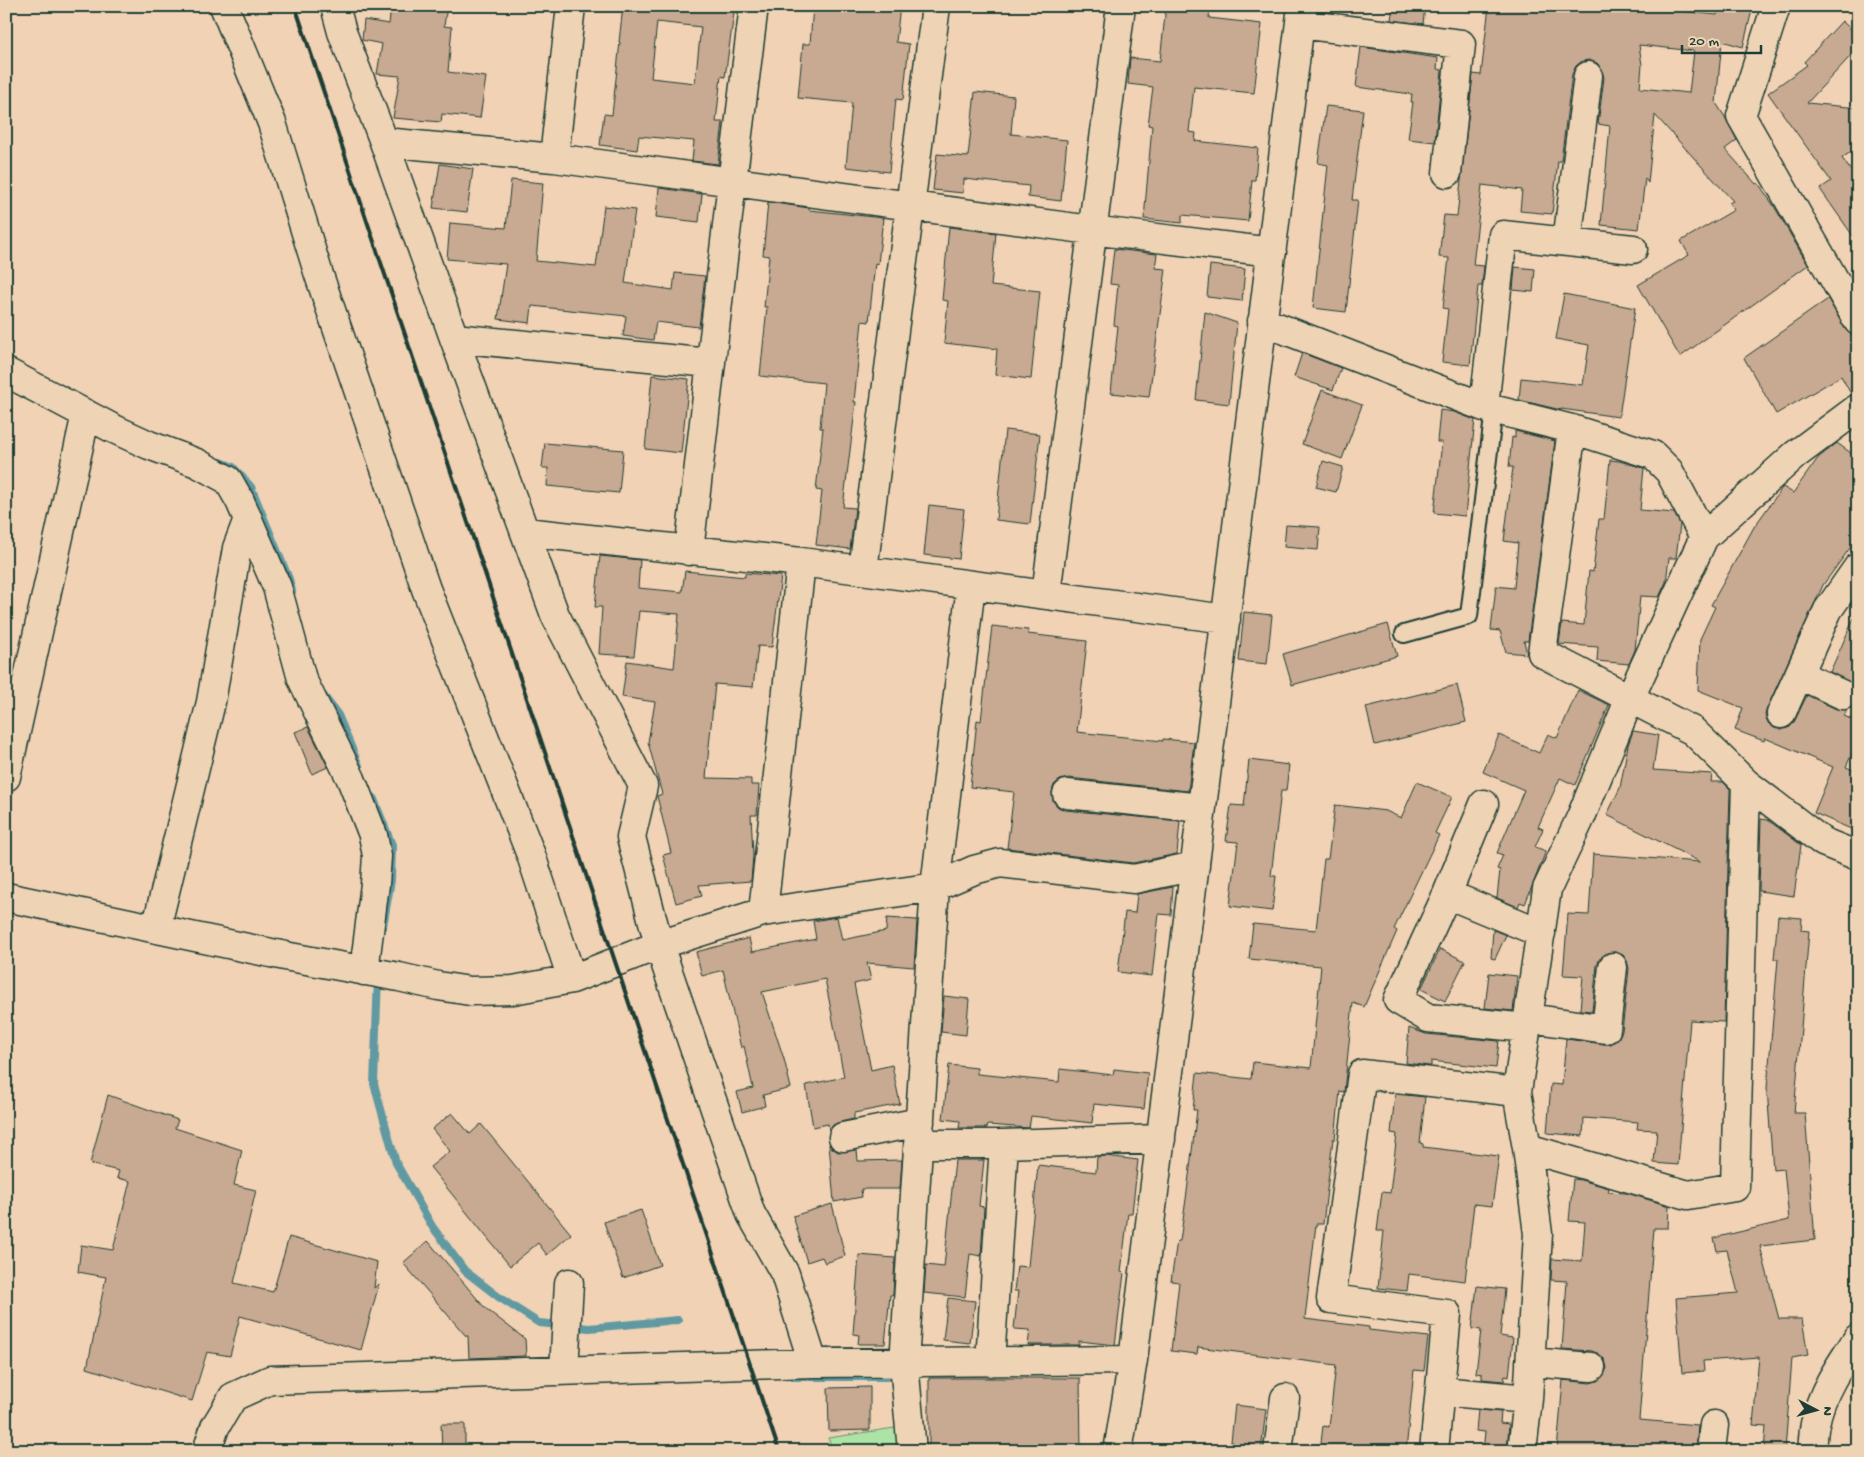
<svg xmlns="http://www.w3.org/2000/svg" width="1864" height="1457" font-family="'Gochi Hand',sans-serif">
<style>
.green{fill:#aee3a6;stroke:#66906d}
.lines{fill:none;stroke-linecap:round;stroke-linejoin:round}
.stream{stroke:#6099a2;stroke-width:8}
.building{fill:#c8a991;stroke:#1f3d34;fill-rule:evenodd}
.lane-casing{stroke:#1f3d34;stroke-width:20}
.street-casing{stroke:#1f3d34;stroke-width:31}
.lane{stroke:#eed4b5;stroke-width:16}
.street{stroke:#eed4b5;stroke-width:28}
.rail{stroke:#1f3d34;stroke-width:4}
</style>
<rect width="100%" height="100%" fill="#f1d2b4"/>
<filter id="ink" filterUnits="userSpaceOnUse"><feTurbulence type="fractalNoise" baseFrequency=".02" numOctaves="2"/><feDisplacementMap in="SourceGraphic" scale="10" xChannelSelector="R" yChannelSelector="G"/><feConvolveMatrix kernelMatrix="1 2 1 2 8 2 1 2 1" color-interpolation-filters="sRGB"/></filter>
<g filter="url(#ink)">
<path class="green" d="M 901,1427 L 902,1451 L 834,1451 L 828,1438 Z"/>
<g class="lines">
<path class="stream" d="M 221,462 L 233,467 L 251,487 L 289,579 L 292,591
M 324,696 L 338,715 L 359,766
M 373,797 L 392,845 L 391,880 L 383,926
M 378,977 L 374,1084 L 396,1163 L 432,1226 L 465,1271 L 500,1298 L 539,1323 L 589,1328 L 678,1320
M 793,1377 L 887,1377"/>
</g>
<path class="building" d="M 391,6 L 447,6 L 444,26 L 452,27 L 448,72 L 486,77 L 480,118 L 442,114 L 441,122 L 393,118 L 400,76 L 377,74 L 382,44 L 362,40 L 364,20 L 389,24 Z
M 623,6 L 735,6 L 725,77 L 721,76 L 716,122 L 723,122 L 718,164 L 692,161 L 694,141 L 639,136 L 637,150 L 600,145 L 604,114 L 612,115 L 620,42 L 619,42 ZM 657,22 L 701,27 L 695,83 L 651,78 Z
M 813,6 L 900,6 L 896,42 L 909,44 L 903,100 L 896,99 L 889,172 L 846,167 L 852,103 L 798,98 L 803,44 L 810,44 Z
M 1166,6 L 1210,6 L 1209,18 L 1262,24 L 1254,93 L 1194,87 L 1189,132 L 1196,133 L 1195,141 L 1258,148 L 1255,180 L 1252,180 L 1248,221 L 1182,215 L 1182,223 L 1144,219 L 1152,126 L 1148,125 L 1153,87 L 1128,84 L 1130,58 L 1160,61 Z
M 1393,6 L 1425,6 L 1423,24 L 1391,20 Z
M 1489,6 L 1566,6 L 1615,12 L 1643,7 L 1717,15 L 1719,6 L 1753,6 L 1743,47 L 1722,41 L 1716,103 L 1725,117 L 1737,140 L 1725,149 L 1756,184 L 1758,183 L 1774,206 L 1808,265 L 1680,357 L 1638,285 L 1689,255 L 1681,241 L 1734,210 L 1729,203 L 1733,201 L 1655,115 L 1648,183 L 1645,178 L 1639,229 L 1601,225 L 1610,126 L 1598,124 L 1604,78 L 1602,70 L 1597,63 L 1589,60 L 1582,61 L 1576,66 L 1572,74 L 1561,161 L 1558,161 L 1552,214 L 1520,211 L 1522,190 L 1482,185 L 1473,265 L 1484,266 L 1482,286 L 1478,286 L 1470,365 L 1442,362 L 1448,309 L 1443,308 L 1449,258 L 1439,257 L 1444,215 L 1457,216 L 1473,74 L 1481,75 ZM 1639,45 L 1694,51 L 1689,93 L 1640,88 L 1642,65 Z
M 1842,21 L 1858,36 L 1858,48 L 1807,103 L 1858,108 L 1858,147 L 1842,158 L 1858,181 L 1858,243 L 1820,189 L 1831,181 L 1768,93 L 1807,65 L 1804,62 Z
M 1361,47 L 1438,58 L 1437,69 L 1442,70 L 1435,142 L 1408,139 L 1413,102 L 1411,102 L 1412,94 L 1356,87 Z
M 975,92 L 1014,96 L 1011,134 L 1067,140 L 1061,201 L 1028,197 L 1029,186 L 964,179 L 963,193 L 933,190 L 937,154 L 968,157 Z
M 1326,106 L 1363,110 L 1352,200 L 1358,200 L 1346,312 L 1313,308 L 1328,165 L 1318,163 Z
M 440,164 L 473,169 L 467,212 L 433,208 Z
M 511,180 L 543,183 L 536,261 L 596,267 L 604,206 L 635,210 L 625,283 L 673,290 L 675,273 L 705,276 L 699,327 L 656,322 L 653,340 L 623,336 L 626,316 L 532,306 L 530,323 L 498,319 L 506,264 L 447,259 L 450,223 L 506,228 Z
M 659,188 L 702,194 L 699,222 L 656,217 Z
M 768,202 L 809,208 L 809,210 L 883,218 L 878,264 L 875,263 L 869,322 L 862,321 L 854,402 L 856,402 L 843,507 L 855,508 L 850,549 L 816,545 L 822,491 L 816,490 L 823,428 L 820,428 L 824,383 L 760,376 L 767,307 L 764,307 L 769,256 L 763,255 Z
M 949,227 L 996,233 L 991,286 L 1040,291 L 1031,379 L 995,375 L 997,349 L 944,343 L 948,301 L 942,300 Z
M 1114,249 L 1157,254 L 1155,268 L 1166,269 L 1149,397 L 1111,393 L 1118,326 L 1114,325 L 1118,285 L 1110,284 Z
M 1210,265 L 1245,269 L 1242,301 L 1207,297 Z
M 1515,267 L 1535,269 L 1533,292 L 1513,290 Z
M 1564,294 L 1635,308 L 1619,417 L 1561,409 L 1561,410 L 1519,400 L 1521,378 L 1583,385 L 1589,345 L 1556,339 Z
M 1828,299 L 1845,329 L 1851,335 L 1858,337 L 1858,393 L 1851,394 L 1841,376 L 1776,414 L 1744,358 Z
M 1205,312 L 1237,323 L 1229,404 L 1196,400 Z
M 1302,353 L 1341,368 L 1333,390 L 1294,377 Z
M 652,375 L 689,379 L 681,453 L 645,449 Z
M 1322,390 L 1362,405 L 1342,459 L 1302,444 Z
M 1440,410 L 1454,412 L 1475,420 L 1465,516 L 1434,513 L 1442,442 L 1437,442 Z
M 1005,430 L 1040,434 L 1030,524 L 996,520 Z
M 1515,431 L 1555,441 L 1528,641 L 1524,641 L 1527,654 L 1506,652 L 1500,631 L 1491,630 L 1496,586 L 1514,588 L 1518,543 L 1504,541 L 1513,467 L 1509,467 L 1512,437 L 1515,438 Z
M 545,443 L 623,450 L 619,493 L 547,486 L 548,468 L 542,468 Z
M 1837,443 L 1858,458 L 1858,537 L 1823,585 L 1767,708 L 1765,715 L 1768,723 L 1774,728 L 1782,730 L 1790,727 L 1795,720 L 1807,695 L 1836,709 L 1847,710 L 1844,716 L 1858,722 L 1858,740 L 1846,767 L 1858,772 L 1858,814 L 1851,829 L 1814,813 L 1833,767 L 1765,738 L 1764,741 L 1735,730 L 1743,708 L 1698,690 L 1700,639 L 1715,607 L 1711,605 L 1754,527 L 1782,488 L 1783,487 L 1793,493 L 1818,458 Z
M 1610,460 L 1619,461 L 1644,468 L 1640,510 L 1674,513 L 1680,524 L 1676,558 L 1669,558 L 1666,582 L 1659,597 L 1640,596 L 1635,650 L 1629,664 L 1597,661 L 1598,647 L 1559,644 L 1562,623 L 1584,625 L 1589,571 L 1593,572 L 1599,519 L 1604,519 Z
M 1323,461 L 1343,467 L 1336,492 L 1316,487 Z
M 929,505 L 964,509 L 959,559 L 924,555 Z
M 1286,525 L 1320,527 L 1318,550 L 1284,547 Z
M 600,556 L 640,560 L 638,588 L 682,592 L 685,571 L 745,577 L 745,573 L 781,576 L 772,647 L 758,646 L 753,687 L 715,684 L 706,778 L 751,779 L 751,785 L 759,785 L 757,815 L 751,815 L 753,855 L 751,881 L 699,885 L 702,896 L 676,903 L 663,855 L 671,853 L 657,796 L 662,794 L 648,742 L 655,702 L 622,697 L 627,661 L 674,668 L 679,614 L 639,611 L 634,656 L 599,654 L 602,607 L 595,607 Z
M 1858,609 L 1858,676 L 1854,684 L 1830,672 Z
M 1244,612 L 1272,615 L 1267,664 L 1239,661 Z
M 1388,624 L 1397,656 L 1292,685 L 1283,654 Z
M 992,626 L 1028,630 L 1028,634 L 1087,641 L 1077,732 L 1163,741 L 1163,739 L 1194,742 L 1188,791 L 1069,778 L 1060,780 L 1054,785 L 1052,792 L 1053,801 L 1058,807 L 1065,810 L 1180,821 L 1177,854 L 1133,863 L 1007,848 L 1014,792 L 970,787 L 977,720 L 981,721 Z
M 1457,685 L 1466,722 L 1375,745 L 1366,707 Z
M 1578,690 L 1609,705 L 1575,785 L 1560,778 L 1538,827 L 1543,829 L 1535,847 L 1546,851 L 1525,904 L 1520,902 L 1518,907 L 1497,898 L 1500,870 L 1497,869 L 1503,855 L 1497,853 L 1524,790 L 1483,772 L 1499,735 L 1539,753 L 1548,734 L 1557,738 Z
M 308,727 L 328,767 L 312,774 L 295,732 Z
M 1633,731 L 1658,735 L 1653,770 L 1712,774 L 1711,782 L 1723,782 L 1730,789 L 1724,1022 L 1690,1020 L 1678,1165 L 1654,1163 L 1657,1130 L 1637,1129 L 1638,1122 L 1584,1118 L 1583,1136 L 1547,1133 L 1551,1084 L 1562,1085 L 1566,1039 L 1604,1044 L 1611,1044 L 1618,1039 L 1622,1031 L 1629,969 L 1627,961 L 1623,955 L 1615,952 L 1607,953 L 1600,958 L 1597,965 L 1592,1011 L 1580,1010 L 1583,976 L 1563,975 L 1568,914 L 1589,915 L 1593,854 L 1700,862 L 1607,815 L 1620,788 L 1628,745 Z
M 1249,760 L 1289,765 L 1286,791 L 1281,791 L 1271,876 L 1276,876 L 1272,911 L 1230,906 L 1238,842 L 1226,841 L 1231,805 L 1244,806 Z
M 1417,782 L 1452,797 L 1435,833 L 1439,835 L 1394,929 L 1397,931 L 1364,1007 L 1353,1003 L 1344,1092 L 1340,1091 L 1335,1139 L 1333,1139 L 1323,1224 L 1316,1224 L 1305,1319 L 1369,1327 L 1369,1330 L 1428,1337 L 1424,1371 L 1414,1370 L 1406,1451 L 1320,1451 L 1323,1426 L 1329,1427 L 1336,1365 L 1198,1347 L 1197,1354 L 1171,1351 L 1179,1282 L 1171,1281 L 1177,1241 L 1180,1241 L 1187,1192 L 1197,1110 L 1193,1110 L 1197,1073 L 1251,1079 L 1253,1062 L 1311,1068 L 1321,966 L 1249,959 L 1253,924 L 1316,930 L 1324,859 L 1328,859 L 1335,805 L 1386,811 L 1401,818 Z
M 1761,819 L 1768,820 L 1801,845 L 1794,896 L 1759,891 Z
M 1173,887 L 1171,915 L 1159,914 L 1152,976 L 1118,972 L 1125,912 L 1135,913 L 1137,894 Z
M 1778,916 L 1802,918 L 1801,930 L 1809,931 L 1794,1113 L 1805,1113 L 1815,1240 L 1760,1246 L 1779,1319 L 1802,1319 L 1808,1355 L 1792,1358 L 1785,1451 L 1764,1451 L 1766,1426 L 1753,1425 L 1759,1357 L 1703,1361 L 1704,1371 L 1682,1373 L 1676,1298 L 1738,1293 L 1727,1250 L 1717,1251 L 1714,1238 L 1789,1220 L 1784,1169 L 1773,1170 L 1767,1088 L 1778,959 L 1774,959 Z
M 837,917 L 842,940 L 886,931 L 887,918 L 917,920 L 914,967 L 867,963 L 871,980 L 854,984 L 871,1070 L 892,1065 L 900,1104 L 854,1113 L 854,1119 L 840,1122 L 833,1125 L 829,1131 L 828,1124 L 813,1127 L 806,1085 L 844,1077 L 825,979 L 762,992 L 784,1059 L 791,1088 L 763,1095 L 765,1106 L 742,1112 L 737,1092 L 753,1088 L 744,1046 L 741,1048 L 723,970 L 702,976 L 696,952 L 749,938 L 752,952 L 816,939 L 813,921 Z
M 1493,930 L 1506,935 L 1495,959 L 1491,958 Z
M 1440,949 L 1465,961 L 1445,1001 L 1421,989 Z
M 1489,973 L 1517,976 L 1513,1011 L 1485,1008 Z
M 944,996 L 969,999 L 966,1035 L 941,1032 Z
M 1409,1028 L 1426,1034 L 1499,1041 L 1496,1068 L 1431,1061 L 1431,1066 L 1429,1066 L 1406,1063 Z
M 949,1065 L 977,1068 L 977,1074 L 1059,1082 L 1060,1069 L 1113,1075 L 1114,1069 L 1148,1073 L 1144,1109 L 1094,1104 L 1092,1123 L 1031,1116 L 1029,1128 L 988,1125 L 987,1128 L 959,1128 L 960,1121 L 943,1119 Z
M 1395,1094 L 1425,1097 L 1420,1143 L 1423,1144 L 1423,1147 L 1499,1156 L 1492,1206 L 1474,1204 L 1465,1281 L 1409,1274 L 1407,1291 L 1378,1288 L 1384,1231 L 1377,1231 L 1382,1192 L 1390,1193 L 1397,1134 L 1391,1133 Z
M 108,1095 L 178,1120 L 175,1128 L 242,1150 L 234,1185 L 256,1190 L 234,1283 L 273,1292 L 289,1237 L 377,1262 L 374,1288 L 379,1284 L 361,1350 L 240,1316 L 230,1356 L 207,1352 L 192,1401 L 87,1368 L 106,1277 L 78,1272 L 81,1245 L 113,1250 L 130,1181 L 117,1178 L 119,1171 L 90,1164 Z
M 452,1113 L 470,1134 L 481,1124 L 571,1234 L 547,1255 L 538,1243 L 510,1266 L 430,1167 L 450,1151 L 432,1129 Z
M 829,1144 L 832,1148 L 838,1152 L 857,1150 L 858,1161 L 902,1160 L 900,1189 L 861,1189 L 862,1197 L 834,1202 Z
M 1106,1156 L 1138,1160 L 1132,1213 L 1128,1213 L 1121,1272 L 1124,1273 L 1115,1345 L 1079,1341 L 1079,1345 L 1028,1345 L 1030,1330 L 1014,1329 L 1018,1291 L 1014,1291 L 1017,1266 L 1028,1267 L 1038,1165 L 1096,1172 L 1097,1157 Z
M 955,1160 L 984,1160 L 979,1206 L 984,1207 L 981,1256 L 970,1254 L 965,1297 L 924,1293 L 926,1265 L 944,1267 Z
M 1573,1179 L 1581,1180 L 1609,1188 L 1608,1192 L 1627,1193 L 1669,1206 L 1668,1228 L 1654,1228 L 1639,1420 L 1698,1425 L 1696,1451 L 1557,1451 L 1563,1380 L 1590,1383 L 1597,1381 L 1604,1375 L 1607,1368 L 1605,1360 L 1599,1354 L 1592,1351 L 1562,1349 L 1567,1281 L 1551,1280 L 1552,1259 L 1582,1261 L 1585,1222 L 1569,1221 Z
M 832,1204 L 845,1256 L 825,1263 L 822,1257 L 807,1262 L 793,1216 Z
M 641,1210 L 660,1265 L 623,1278 L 604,1222 Z
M 428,1241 L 485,1308 L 525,1339 L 526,1356 L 469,1358 L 468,1336 L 466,1336 L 403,1263 Z
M 859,1255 L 895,1258 L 893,1295 L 890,1295 L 885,1344 L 858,1344 L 859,1335 L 853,1334 Z
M 1477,1286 L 1505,1289 L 1500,1336 L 1513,1338 L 1509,1377 L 1505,1376 L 1504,1381 L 1482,1379 L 1482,1374 L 1476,1373 L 1481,1330 L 1472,1329 Z
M 948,1298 L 975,1301 L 970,1343 L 943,1340 Z
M 929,1378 L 1080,1378 L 1081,1451 L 929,1451 Z
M 870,1387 L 870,1430 L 829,1431 L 828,1388 Z
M 1235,1405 L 1266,1409 L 1261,1451 L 1230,1451 Z
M 1478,1410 L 1501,1412 L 1500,1423 L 1509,1424 L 1507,1451 L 1483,1451 L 1485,1432 L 1476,1431 Z
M 441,1424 L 465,1424 L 465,1451 L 442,1451 Z"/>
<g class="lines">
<g class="lane-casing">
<path id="lane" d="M 1404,634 L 1469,616 L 1494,409"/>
</g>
<g class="street-casing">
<path id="street" d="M 224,6 L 272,123 L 319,275 L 426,589 L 531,855 L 572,979
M 335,6 L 342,32 L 384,142 L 454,338 L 555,615 L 643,786 L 631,837 L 659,945 L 751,1214 L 785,1274 L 813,1363
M 1776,6 L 1741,116 L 1858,321
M 1300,24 L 1461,44 L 1447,173
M 384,142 L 554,158 L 1091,230 L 1272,252
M 554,158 L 571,6
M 1567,242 L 1588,76
M 1262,321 L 1484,407 L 1572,429 L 1653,455 L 1669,471 L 1704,537
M 454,338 L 710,363
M 6,372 L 112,428 L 149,445 L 197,463 L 228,480 L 240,501 L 277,587 L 302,679 L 351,779 L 373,835 L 377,856 L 375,884 L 364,971
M 1484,407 L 1503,235 L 1633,249
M 1572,429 L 1542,653 L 1693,731 L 1746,783 L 1823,842 L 1858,856
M 525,532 L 801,562 L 1226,619
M 689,551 L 732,182 L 754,6
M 863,570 L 936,6
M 1046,594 L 1121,6
M 1800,675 L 1843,695
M 1781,714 L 1828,610 L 1858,567
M 6,777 L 86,414
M 1067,794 L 1202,808
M 1484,804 L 1447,894 L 1398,1000 L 1428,1018 L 1527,1028
M 1447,894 L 1541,933
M 6,897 L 290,957 L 399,977 L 438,986 L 470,991 L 513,990 L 572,979 L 659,945 L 763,912 L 935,887 L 974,870 L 1000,863 L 1134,879 L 1195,866
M 763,912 L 801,562
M 156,929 L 211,702 L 237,548 L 248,519
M 1529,1018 L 1606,1029 L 1613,967
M 843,1137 L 920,1122
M 919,1144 L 1004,1144 L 1161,1139
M 1527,1148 L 1688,1195 L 1735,1187 L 1746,783
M 990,1362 L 1004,1144
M 1530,1362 L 1591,1367
M 564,1370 L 569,1283
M 1440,1391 L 1528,1399
M 207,1451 L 215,1427 L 233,1397 L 270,1380 L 813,1363 L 1133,1360
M 912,1451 L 904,1363 L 935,887 L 971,585
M 1118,1451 L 1133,1360 L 1302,6
M 1278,1451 L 1285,1398
M 1434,1451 L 1447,1314 L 1331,1299 L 1362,1074 L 1517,1092
M 1522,1451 L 1528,1399 L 1538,1234 L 1527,1148 L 1517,1092 L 1547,889 L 1581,817 L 1630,698 L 1704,537 L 1795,455 L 1858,408
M 1711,1451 L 1714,1425
M 1812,1451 C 1813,1442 1813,1432 1815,1424 C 1821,1392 1840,1365 1858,1338"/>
</g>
<use href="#lane" class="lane"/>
<use href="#street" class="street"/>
<path class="rail" d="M 295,6 L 779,1451"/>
</g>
</g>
<rect width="1864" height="1457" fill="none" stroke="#eed4b5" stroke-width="25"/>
<rect x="12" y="12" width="1839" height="1432" fill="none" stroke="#1f3d34" stroke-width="2" filter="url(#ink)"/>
<g transform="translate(1816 1410) rotate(96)" stroke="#eed4b5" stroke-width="4" paint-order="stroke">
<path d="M0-4L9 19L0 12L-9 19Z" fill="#1f3d34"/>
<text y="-8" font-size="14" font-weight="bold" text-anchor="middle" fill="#1f3d34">N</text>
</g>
<path d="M1682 45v8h79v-8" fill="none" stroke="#1f3d34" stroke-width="2.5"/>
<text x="1689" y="45" font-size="15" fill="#1f3d34" stroke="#eed4b5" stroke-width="4" paint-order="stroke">20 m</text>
</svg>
